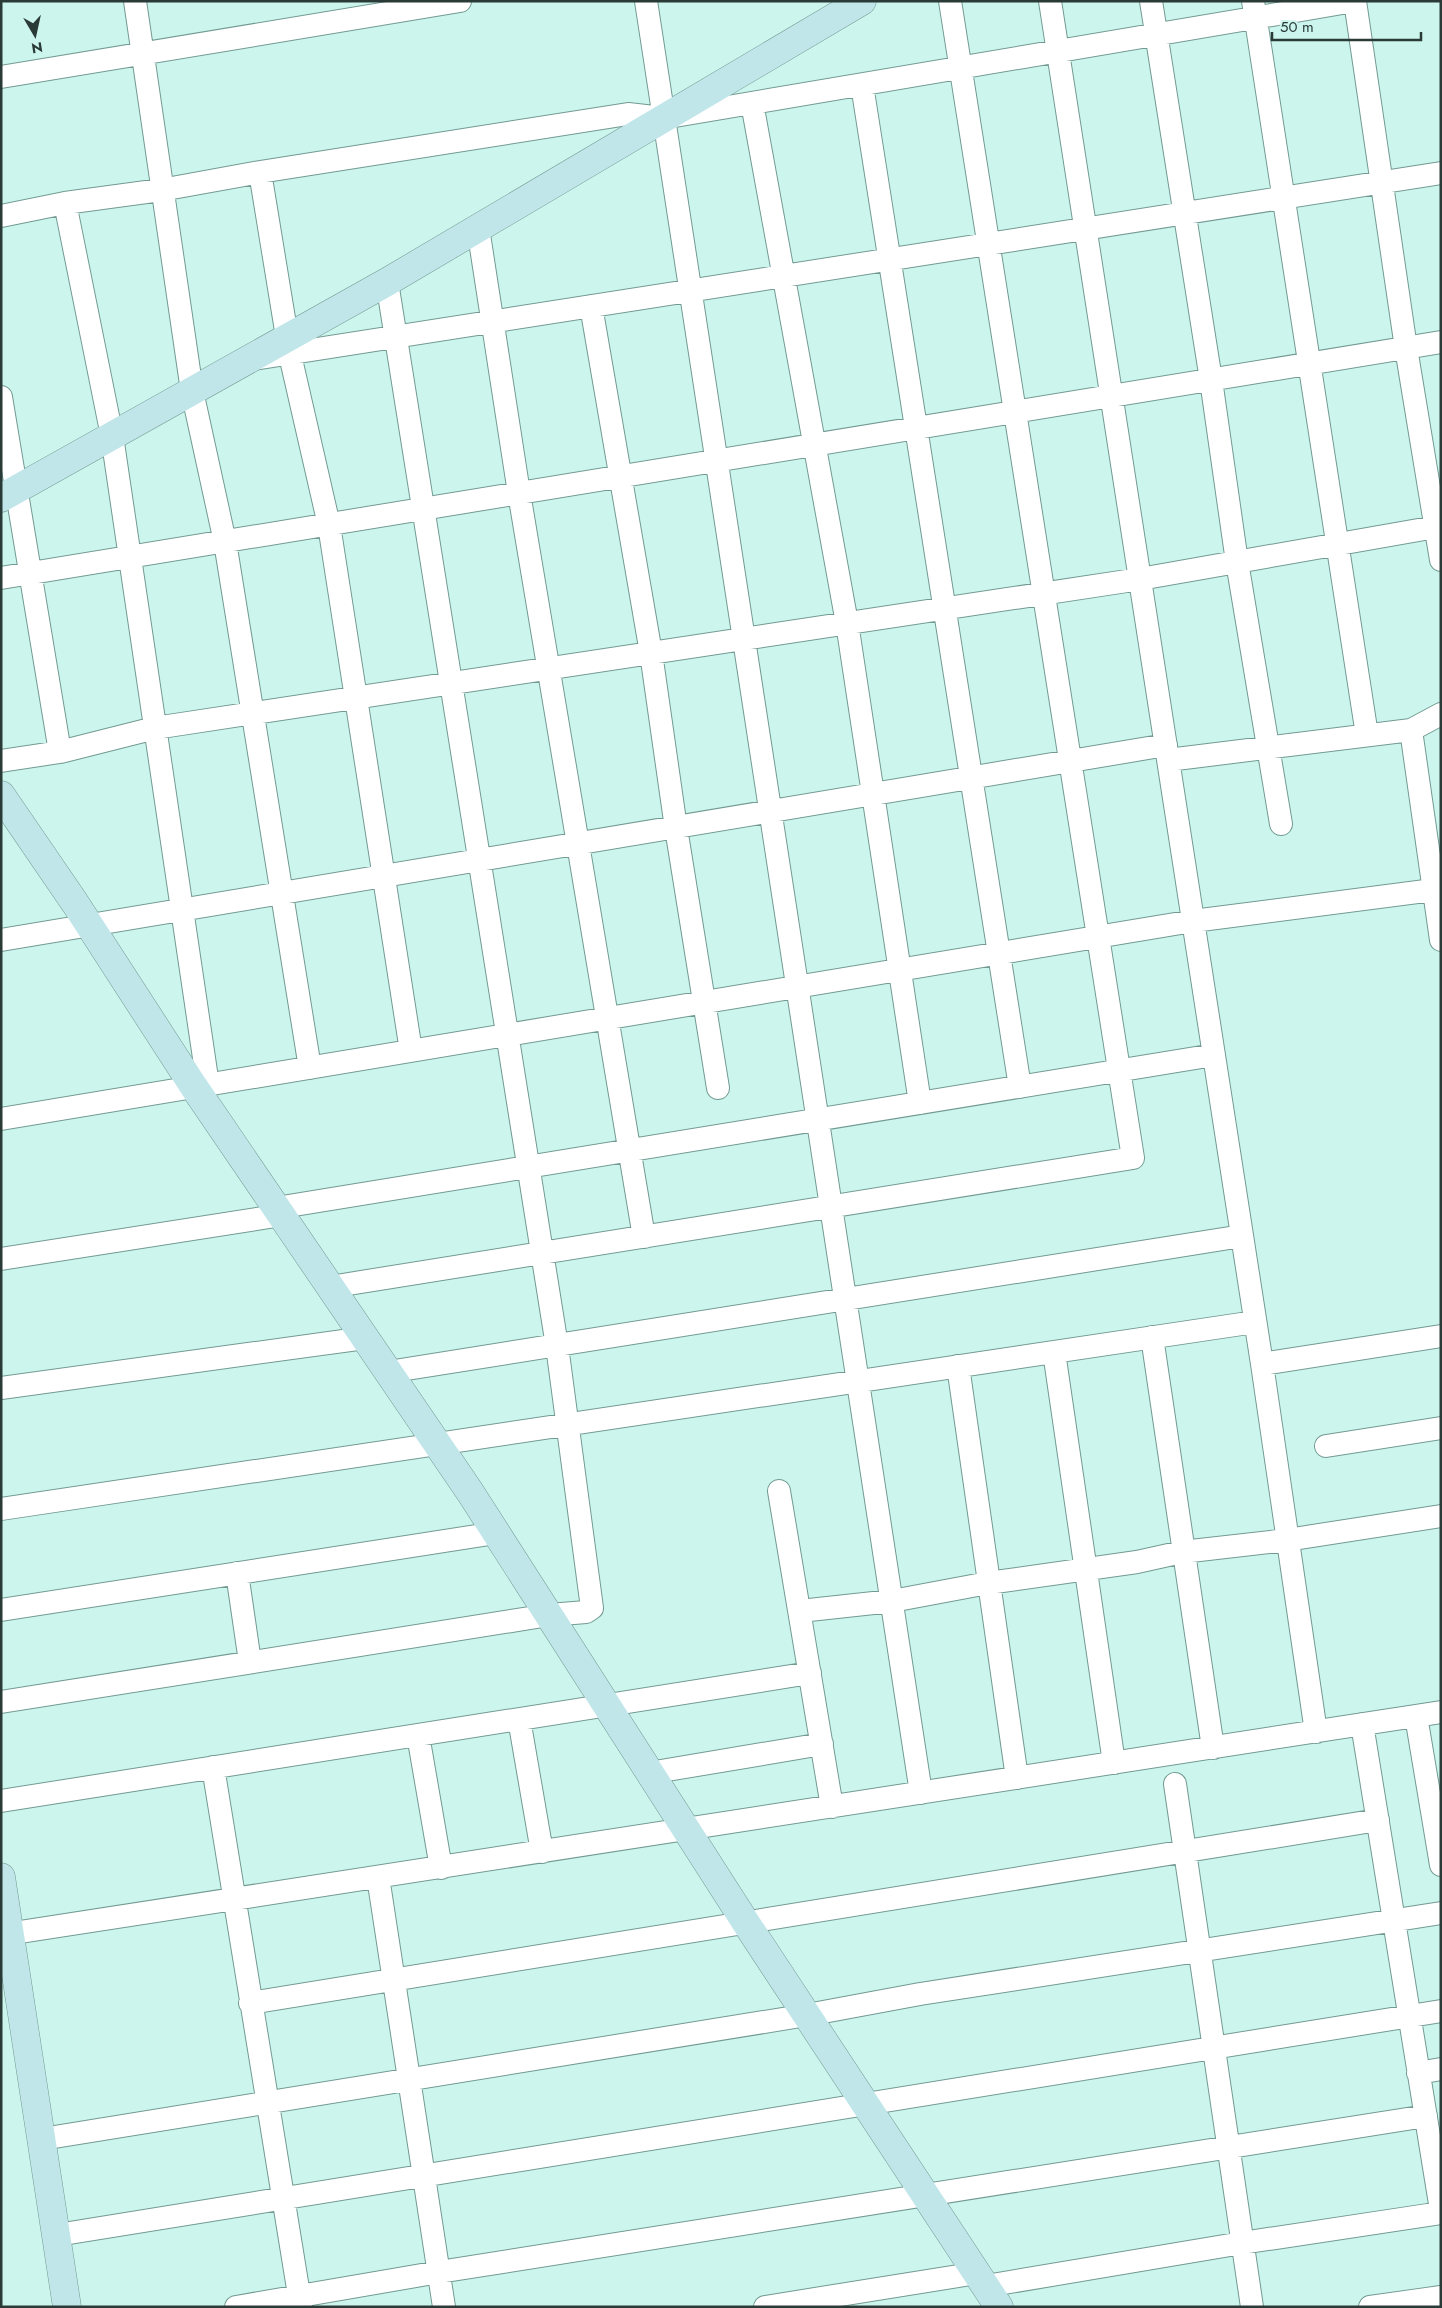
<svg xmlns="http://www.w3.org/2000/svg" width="1442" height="2308" font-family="Jost,sans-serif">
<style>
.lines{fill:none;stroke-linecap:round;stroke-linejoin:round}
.street-casing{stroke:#729a92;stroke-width:24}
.secondary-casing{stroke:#729a92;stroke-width:29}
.street{stroke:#fff;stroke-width:22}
.secondary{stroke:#c1e6ea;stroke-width:28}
</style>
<rect width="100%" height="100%" fill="#ccf6ed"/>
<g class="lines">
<g class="street-casing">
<path id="street" d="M 135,1 L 192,391 L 225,542 L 310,1068
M 646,1 L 921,1793
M 1050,1 L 1262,1364 L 1316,1732
M 1151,1 L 1211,380 L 1237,562 L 1281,824
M 1253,1 L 1367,735
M 1355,1 L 1406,348 L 1441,560
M 1,77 L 460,1
M 862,85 L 1020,1087
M 752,103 L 847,623 L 920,1103
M 260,172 L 290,355 L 329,525 L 411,1051
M 65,203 L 112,436 L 208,1085
M 1,216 L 65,203 L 161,190 L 260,172 L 628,114 L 663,118 L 1354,1
M 478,228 L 519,493 L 644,1237
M 591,306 L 651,653 L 676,828 L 718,1088
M 254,359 L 1441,173
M 1,397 L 60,752
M 1,578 L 1441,342
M 1411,730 L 1441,940
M 1168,760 L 1411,730 L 1441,714
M 1,761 L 60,752 L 155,728 L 1140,579 L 1441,526
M 1,940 L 1166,745
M 1,1119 L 1193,921 L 1441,889
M 276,1208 L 1214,1055
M 1,1259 L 282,1215
M 330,1287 L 1133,1158 L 950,1
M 1152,1337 L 1213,1748
M 1054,1352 L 1114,1763
M 1262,1364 L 1441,1336
M 958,1366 L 1017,1778
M 388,1372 L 1242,1236
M 1,1388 L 365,1338
M 1326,1446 L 1441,1428
M 779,1491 L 832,1807
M 1,1509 L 1255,1322
M 237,1573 L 250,1662
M 1,1610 L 496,1533
M 800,1611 L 892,1601 L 988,1583 L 1137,1562 L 1182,1552 L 1287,1540 L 1441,1516
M 1,1702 L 549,1615 L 586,1612 L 592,1608 L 557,1346 L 387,282
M 1416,1716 L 1441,1865
M 519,1719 L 542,1852
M 1362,1724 L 1441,2210
M 418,1735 L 441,1868
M 213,1767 L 301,2307
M 649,1773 L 822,1744
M 1175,1784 L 1252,2307
M 1,1801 L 810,1673
M 378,1877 L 444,2307
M 1,1935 L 1441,1712
M 250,2003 L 1378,1820
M 1418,2073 L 1441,2069
M 42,2139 L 807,2015 L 920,1994 L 1441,1913
M 57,2235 L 1441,2011
M 986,2286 L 1242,2243 L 1441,2213
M 236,2307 L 439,2272 L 1426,2116
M 765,2307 L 977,2273
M 1370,2307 L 1441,2297"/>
</g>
<g class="secondary-casing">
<path id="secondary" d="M 1,498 L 387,282 L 862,1
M 1,795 L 75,903 L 194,1087 L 470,1492 L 746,1923 L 999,2307
M 1,1877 L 67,2307"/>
</g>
<use href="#street" class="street"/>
<use href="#secondary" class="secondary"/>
</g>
<rect width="1442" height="2308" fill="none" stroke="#2a3a37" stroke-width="5"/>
<g transform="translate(35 35) rotate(171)" stroke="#ccf6ed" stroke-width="4" paint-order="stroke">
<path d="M0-4L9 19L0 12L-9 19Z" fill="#2a3a37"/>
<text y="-8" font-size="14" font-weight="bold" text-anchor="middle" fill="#2a3a37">N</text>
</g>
<path d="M1272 32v8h149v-8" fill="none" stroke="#2a3a37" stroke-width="2.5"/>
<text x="1280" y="32" font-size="15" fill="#2a3a37" stroke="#ccf6ed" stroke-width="4" paint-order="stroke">50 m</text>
</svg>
